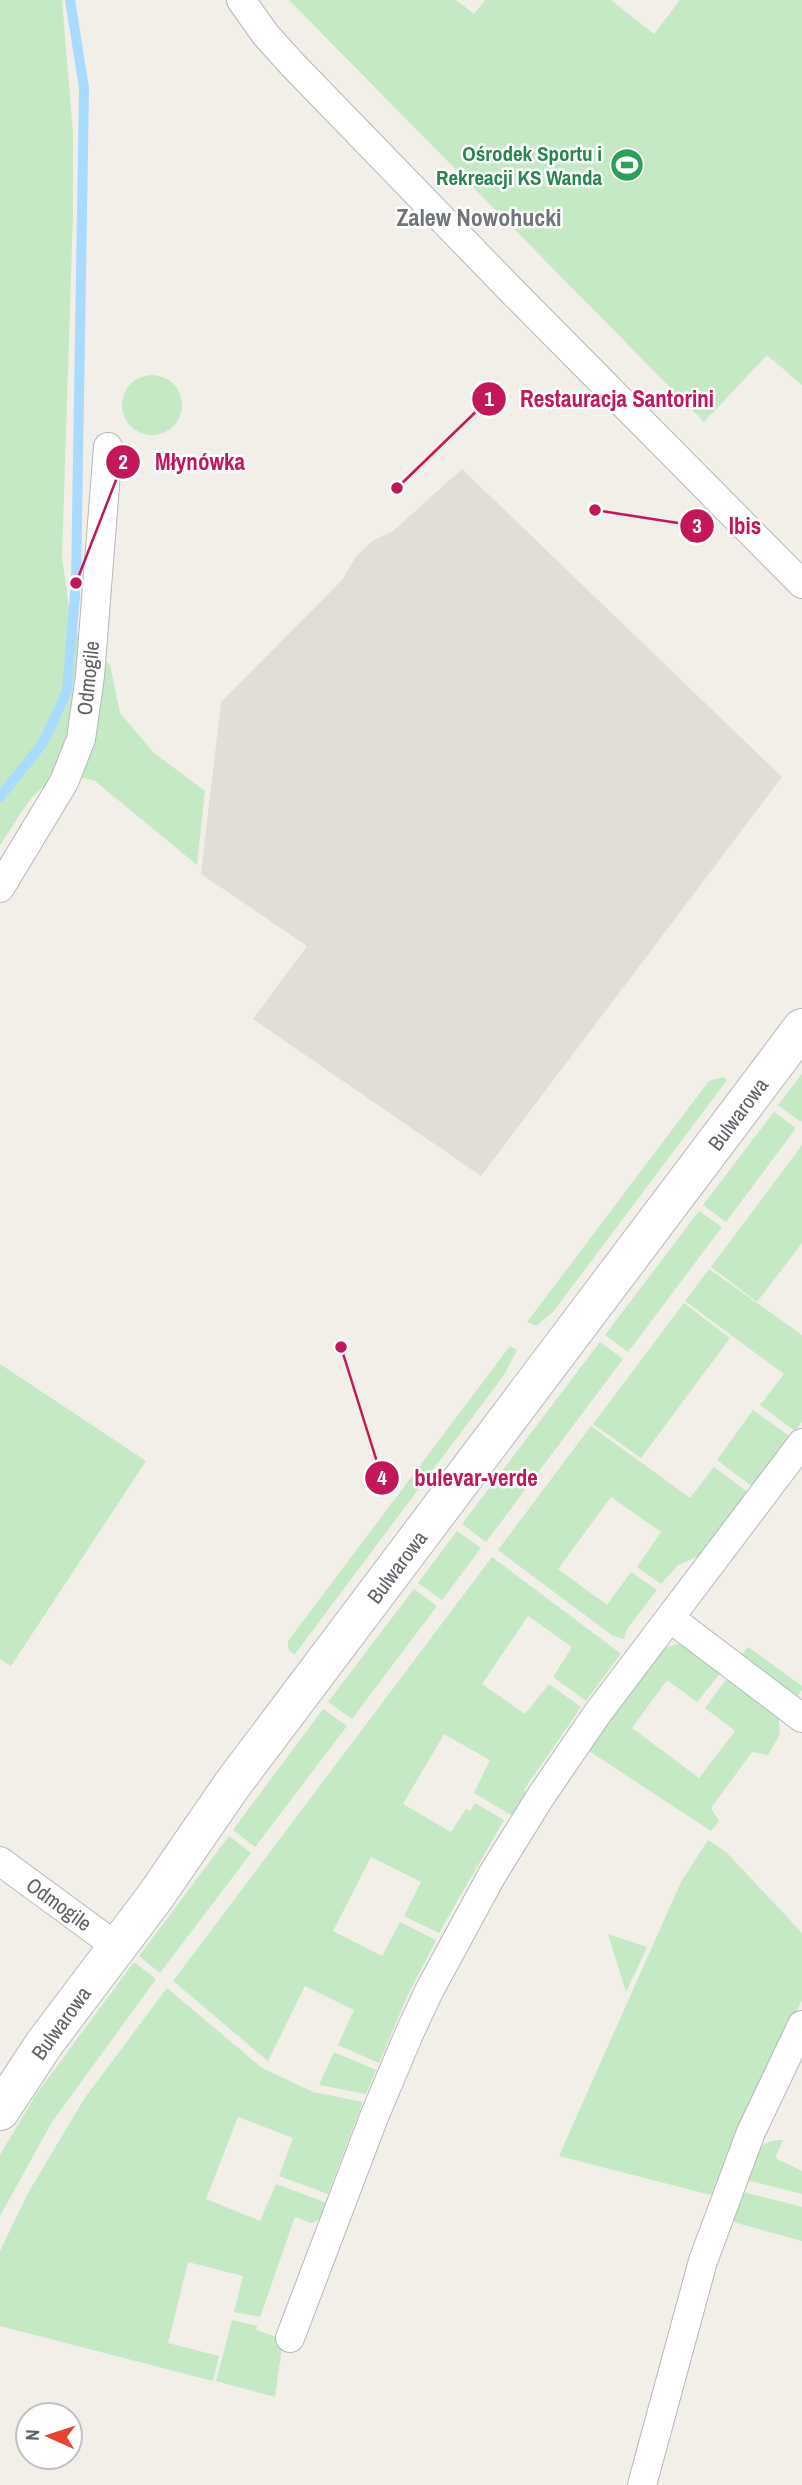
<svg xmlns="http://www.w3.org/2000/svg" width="802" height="2485" font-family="'Archivo Narrow',sans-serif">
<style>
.education{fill:#e1ded6}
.green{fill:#c5e8c5}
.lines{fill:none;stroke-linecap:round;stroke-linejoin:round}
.stream{stroke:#aadaff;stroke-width:10}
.street-casing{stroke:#b5b8bc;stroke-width:30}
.secondary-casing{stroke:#b6babf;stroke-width:40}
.street{stroke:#fff;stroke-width:28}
.secondary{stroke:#fff;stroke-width:38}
.labels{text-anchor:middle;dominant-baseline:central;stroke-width:5;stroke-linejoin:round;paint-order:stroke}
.leisure-label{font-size:21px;font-weight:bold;fill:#27864d;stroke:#fff;text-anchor:end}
.street-label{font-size:21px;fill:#5f6368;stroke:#fff}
.quarter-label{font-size:24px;font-weight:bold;fill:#70757a;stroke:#fff}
.leader{fill:none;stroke:#c2185b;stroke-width:2.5}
.callout-dot{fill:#c2185b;stroke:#fff;stroke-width:2.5}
.mark-label{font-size:21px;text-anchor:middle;font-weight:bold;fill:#fff}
.callout-label{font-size:23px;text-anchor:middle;font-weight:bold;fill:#c2185b;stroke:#fff;stroke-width:5;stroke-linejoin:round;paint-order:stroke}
</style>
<rect width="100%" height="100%" fill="#f1efe8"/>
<path class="education" d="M 462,469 L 782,777 L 481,1176 L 253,1019 L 307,946 L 201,874 L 221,702 L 342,580 L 355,558 L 372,541 L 392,532 Z"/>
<path class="green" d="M 0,0 L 62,0 L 73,133 L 73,213 L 62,557 L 72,629 L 110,665 L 120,713 L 154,753 L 205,791 L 197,865 L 95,781 C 40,764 27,807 0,845 Z
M 289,0 L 456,0 L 474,14 L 485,0 L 611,0 L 654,34 L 680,0 L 802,0 L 802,385 L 767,355 L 704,422 Z
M122 405a30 30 0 1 1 60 0a30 30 0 1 1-60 0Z
M 802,1074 L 802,1120 L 801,1122 L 778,1105 Z
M 723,1077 L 727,1080 L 553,1312 L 536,1326 L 527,1322 L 709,1081 Z
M 774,1112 L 796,1128 L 726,1222 L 703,1205 Z
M 802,1145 L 802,1243 L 757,1302 L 711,1267 Z
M 699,1211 L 722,1227 L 628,1352 L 605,1335 Z
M 709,1269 L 802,1335 L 802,1422 L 795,1431 L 760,1405 L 784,1374 L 685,1301 Z
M 684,1303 L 730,1338 L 641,1458 L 593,1424 Z
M 600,1342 L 623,1359 L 486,1542 L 462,1524 Z
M 510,1346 L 517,1350 L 504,1375 L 295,1654 C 288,1652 288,1648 288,1641 Z
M 0,1364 L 146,1461 L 11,1666 L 0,1659 Z
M 753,1410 L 791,1437 L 753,1487 L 717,1460 Z
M 591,1426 L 690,1498 L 714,1467 L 749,1493 L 701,1555 L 678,1565 L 661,1584 L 637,1567 L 661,1532 L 611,1497 L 558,1569 L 607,1605 L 631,1572 L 657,1590 L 627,1629 L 624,1639 L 613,1636 L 498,1550 Z
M 457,1531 L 481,1548 L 442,1600 L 418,1583 Z
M 492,1557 L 620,1653 L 620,1655 L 586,1701 L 553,1677 L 572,1647 L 528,1616 L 482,1684 L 525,1714 L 549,1684 L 581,1707 L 524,1790 L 527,1793 L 513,1816 L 474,1793 L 490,1760 L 444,1734 L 403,1804 L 451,1832 L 466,1809 L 470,1811 L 475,1803 L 504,1820 L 439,1933 L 404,1916 L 421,1882 L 371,1857 L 333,1931 L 382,1956 L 400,1922 L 436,1940 L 406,1999 L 379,2063 L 338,2045 L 354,2010 L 305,1986 L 268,2061 L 173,1981 Z
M 414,1589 L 437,1606 L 352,1719 L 328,1702 Z
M 677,1644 L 685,1645 L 722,1671 L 697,1702 L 667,1680 L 632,1728 L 699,1778 L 735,1731 L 705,1708 L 728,1677 L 779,1717 L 780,1734 L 768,1755 L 752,1752 L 711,1808 L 719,1821 L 711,1831 L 586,1749 L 662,1649 Z
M 748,1647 L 802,1686 L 802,1690 L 796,1698 L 741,1656 Z
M 323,1709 L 347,1726 L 255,1847 L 233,1830 Z
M 229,1836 L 251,1853 L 160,1973 L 139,1956 Z
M 708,1840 L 726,1852 L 802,1933 L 802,2000 L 755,2092 L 711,2195 L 559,2156 L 681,1882 Z
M 608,1934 L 647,1947 L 626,1992 Z
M 134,1962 L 156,1979 L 52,2122 L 0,2216 L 0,2155 L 35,2096 Z
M 167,1988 L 262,2068 L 313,2092 L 363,2102 L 328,2194 L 279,2176 L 293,2138 L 238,2117 L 206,2199 L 260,2221 L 276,2184 L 327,2203 L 321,2218 L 311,2223 L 295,2217 L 260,2317 L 234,2312 L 243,2276 L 188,2262 L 168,2343 L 219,2356 L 213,2381 L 0,2326 L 0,2251 L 28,2193 L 84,2099 Z
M 334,2052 L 376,2070 L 366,2094 L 319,2085 Z
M 783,2140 L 775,2158 L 802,2171 L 802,2194 L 747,2180 C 756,2157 754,2140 783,2140 Z
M 743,2192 L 802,2207 L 802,2241 L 733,2222 Z
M 232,2320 L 257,2326 L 256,2330 L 283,2339 L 275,2397 L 216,2381 Z"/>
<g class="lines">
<path class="stream" d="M 0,797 L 43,743 L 67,691 L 76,583 L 84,88 L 70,0"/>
<g class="street-casing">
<path id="street" d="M 241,0 L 265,34 L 291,63 L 511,290 L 802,584
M 0,888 L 64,782 L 81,739 L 90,676 L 108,447
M 670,1618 L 802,1718
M 0,1861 L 117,1947
M 290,2338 L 374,2117 L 409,2034 L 429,1991 L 492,1875 L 541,1796 L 597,1714 L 802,1443
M 642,2485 L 703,2261 L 751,2132 L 802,2025"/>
</g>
<g class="secondary-casing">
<path id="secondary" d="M 0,2111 L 44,2044 L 155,1897 L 232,1785 L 802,1028"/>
</g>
<use href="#street" class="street"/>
<use href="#secondary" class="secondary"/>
</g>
<defs>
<g id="stadium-disc" transform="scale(1.75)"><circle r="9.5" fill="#2e9e5b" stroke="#fff"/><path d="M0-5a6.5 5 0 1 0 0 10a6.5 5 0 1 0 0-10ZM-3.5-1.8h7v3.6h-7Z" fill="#fff"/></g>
</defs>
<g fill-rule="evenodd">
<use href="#stadium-disc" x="627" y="165"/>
</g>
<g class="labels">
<g class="leisure-label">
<text x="602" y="153">Ośrodek Sportu i<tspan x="602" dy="24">Rekreacji KS Wanda</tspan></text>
</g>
<g class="street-label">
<text transform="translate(88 678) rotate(-84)">Odmogile</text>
<text transform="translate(738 1114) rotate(-53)">Bulwarowa</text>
<text transform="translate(397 1567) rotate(-53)">Bulwarowa</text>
<text transform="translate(59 1904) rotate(36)">Odmogile</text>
<text transform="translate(61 2023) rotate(-54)">Bulwarowa</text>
</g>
<g class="quarter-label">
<text x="479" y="217">Zalew Nowohucki</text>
</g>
</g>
<path class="leader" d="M397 488L489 399M76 583L123 462M595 510L697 526M341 1347L382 1478"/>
<g class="callout-dot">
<circle cx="397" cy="488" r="7"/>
<circle cx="76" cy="583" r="7"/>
<circle cx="595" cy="510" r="7"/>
<circle cx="341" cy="1347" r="7"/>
<circle cx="489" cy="399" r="18"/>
<circle cx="123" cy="462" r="18"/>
<circle cx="697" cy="526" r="18"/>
<circle cx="382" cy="1478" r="18"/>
</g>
<g class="mark-label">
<text x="489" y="406">1</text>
<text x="123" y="469">2</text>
<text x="697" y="533">3</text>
<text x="382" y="1485">4</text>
</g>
<g class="callout-label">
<text x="617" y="407">Restauracja Santorini</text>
<text x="200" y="470">Młynówka</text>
<text x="745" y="534">Ibis</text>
<text x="476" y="1486">bulevar-verde</text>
</g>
<g transform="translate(49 2436) rotate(273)"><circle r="33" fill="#ffffff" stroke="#bfc1c3" stroke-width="2"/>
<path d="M0-5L12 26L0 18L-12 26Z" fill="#ea4335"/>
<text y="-10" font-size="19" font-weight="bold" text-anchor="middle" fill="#5f6368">N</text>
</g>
</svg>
